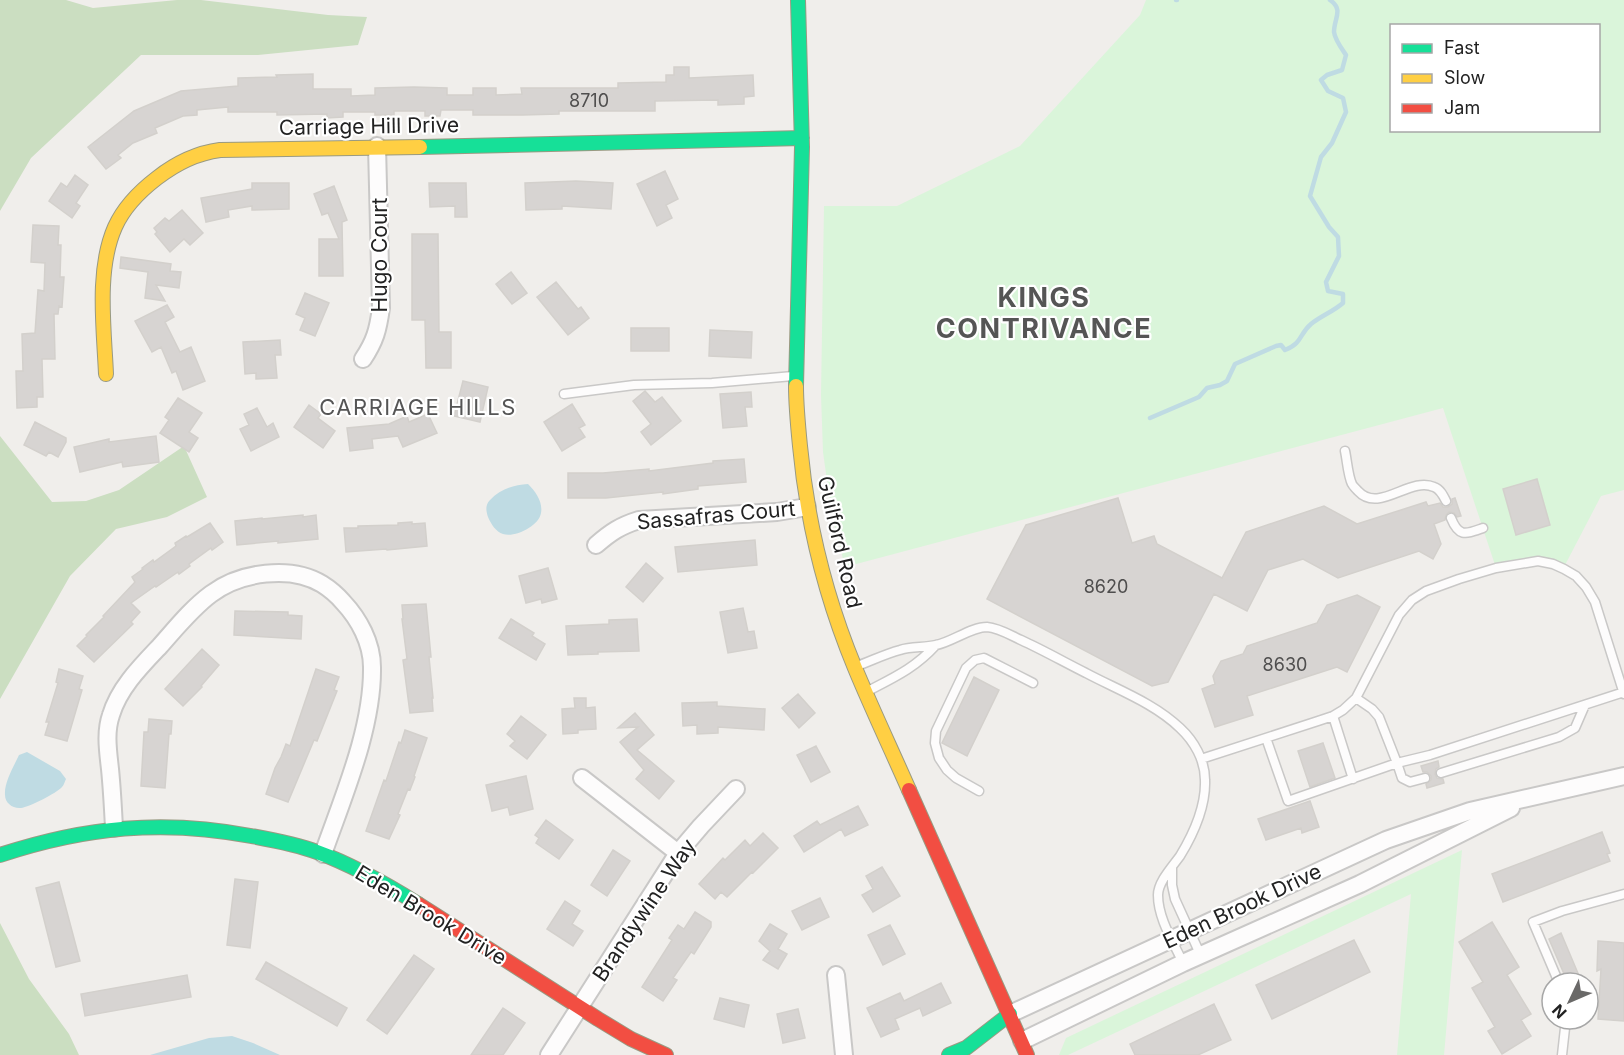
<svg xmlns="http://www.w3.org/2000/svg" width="1624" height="1055" font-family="Inter,sans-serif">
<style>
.forest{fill:#cbdec1}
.park{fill:#daf5da;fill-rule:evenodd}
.water{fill:#bfdbe3}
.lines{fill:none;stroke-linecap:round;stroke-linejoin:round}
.stream{stroke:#bfdbe3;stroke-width:4.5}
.building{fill:#d7d4d2;stroke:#d3d0cc;stroke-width:1.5}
.lane-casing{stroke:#c9c8c7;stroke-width:11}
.street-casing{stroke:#c9c8c7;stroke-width:20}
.fast-casing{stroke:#999a82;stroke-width:16}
.slow-casing{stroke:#999a82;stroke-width:16}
.jam-casing{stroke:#999a82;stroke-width:16}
.lane{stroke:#fdfcfc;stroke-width:8}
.street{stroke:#fdfcfc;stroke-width:16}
.fast{stroke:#16e098;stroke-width:14}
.slow{stroke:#ffcf43;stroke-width:14}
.jam{stroke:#f24e42;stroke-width:14}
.labels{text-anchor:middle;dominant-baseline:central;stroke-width:4.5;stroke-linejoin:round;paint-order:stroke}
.number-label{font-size:18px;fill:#4f4e4e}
.street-label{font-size:21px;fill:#222;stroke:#fff}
.neighbourhood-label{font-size:22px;letter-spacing:1.5px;fill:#555;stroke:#fff}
.district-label{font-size:27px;font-weight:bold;letter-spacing:1.5px;fill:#555;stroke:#fff}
</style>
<rect width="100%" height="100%" fill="#f0eeeb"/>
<path class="forest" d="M 0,0 L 66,0 L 93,8 L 177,0 L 201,0 L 328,15 L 367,17 L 358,45 L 258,55 L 141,55 L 31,158 L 0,211 Z
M 0,436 L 52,502 L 86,501 L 119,490 L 184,446 L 207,497 L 167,517 L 116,529 L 70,576 L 0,699 Z
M 0,923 L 29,979 L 69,1034 L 79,1055 L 0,1055 Z"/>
<path class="park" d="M 1146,0 L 1624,0 L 1624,490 L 1601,496 L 1564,567 L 1554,563 L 1496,568 L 1443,408 L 845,567 L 831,510 L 823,452 L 821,395 L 824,206 L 897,206 L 1020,146 L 1140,15 ZM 1392,26 L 1598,26 L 1598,130 L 1392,130 Z
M 1462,850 L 1444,1055 L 1397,1055 L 1411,894 L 1068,1055 L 1059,1055 L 1066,1038 Z"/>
<path class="water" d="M 528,484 C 536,492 543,502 541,513 C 539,526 515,538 503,534 C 496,532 491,524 488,517 C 486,511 485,505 490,500 C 500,489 514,485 528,484 Z
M 27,752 L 60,771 L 66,779 C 65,781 64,785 62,787 C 57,793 29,807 21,808 C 13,809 5,803 5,795 C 4,782 14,766 19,755 Z
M 232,1036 L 253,1043 L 280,1055 L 150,1055 L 209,1038 Z"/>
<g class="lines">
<path class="stream" d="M 1176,0 L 1177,0
M 1150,418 L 1199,397 L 1207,388 L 1220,385 L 1227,381 L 1235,364 L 1276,346 L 1281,345 L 1285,350 C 1303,343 1299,334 1311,324 C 1321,316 1334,311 1343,303 L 1343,294 L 1328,291 L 1326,282 L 1339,256 L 1338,237 L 1329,227 L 1310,196 L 1321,157 L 1332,143 L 1346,112 L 1343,98 L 1328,91 L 1321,80 L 1327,75 L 1342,70 L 1346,55 C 1342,49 1335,40 1334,32 C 1334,18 1344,10 1330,0"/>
</g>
<path class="building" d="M 674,67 L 689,67 L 689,78 L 753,75 L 754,96 L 744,97 L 744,104 L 718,105 L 718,100 L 655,101 L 655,111 L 559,111 L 559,114 L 522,115 L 473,115 L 473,110 L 441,110 L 440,116 L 425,116 L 425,111 L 394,111 L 394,115 L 375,115 L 375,112 L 343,112 L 343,117 L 327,118 L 327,114 L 277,115 L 277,112 L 228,112 L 228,107 L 197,110 L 197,115 L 183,116 L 155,128 L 157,133 L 133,143 L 118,155 L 121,158 L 106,169 L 88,147 L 134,111 L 181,91 L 238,86 L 238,78 L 277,77 L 276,75 L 313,74 L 313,89 L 351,89 L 351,96 L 375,95 L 375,88 L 414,87 L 447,88 L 447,95 L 473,95 L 473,88 L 496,88 L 496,95 L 522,94 L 521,88 L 618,88 L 618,83 L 666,82 L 666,75 L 674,75 Z
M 665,171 L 678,199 L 666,205 L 672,218 L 657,226 L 637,184 Z
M 75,175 L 88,185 L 76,203 L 80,206 L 72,218 L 49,201 L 61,183 L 67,187 Z
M 576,181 L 613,183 L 611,209 L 562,206 L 562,209 L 526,210 L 525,183 Z
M 252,183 L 289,183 L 289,209 L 252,210 L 252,206 L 228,210 L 229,217 L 206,222 L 201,198 L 252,189 Z
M 429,183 L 466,183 L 467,217 L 455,217 L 455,206 L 430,207 Z
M 334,186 L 347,220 L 342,222 L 343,276 L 319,276 L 319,239 L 339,239 L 328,213 L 322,215 L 314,194 Z
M 182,210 L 203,233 L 190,245 L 184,239 L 170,252 L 155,234 L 157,232 L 154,228 L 165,218 L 169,221 Z
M 33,225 L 59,226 L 58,245 L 61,245 L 60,277 L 64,277 L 62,307 L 59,306 L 58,314 L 54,314 L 55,359 L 42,359 L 43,397 L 37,397 L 37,407 L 17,408 L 16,371 L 23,371 L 22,334 L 35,333 L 38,290 L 44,291 L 45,263 L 31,262 Z
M 412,234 L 438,234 L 439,332 L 451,332 L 451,368 L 426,368 L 425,320 L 412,320 Z
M 121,257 L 171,264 L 170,271 L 181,272 L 179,288 L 156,285 L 165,301 L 145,298 L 148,272 L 120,268 Z
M 511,272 L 527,293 L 512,304 L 496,284 Z
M 556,282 L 578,309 L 581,307 L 589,318 L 568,335 L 537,297 Z
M 305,293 L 329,303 L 315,336 L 300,330 L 305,318 L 296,314 Z
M 167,305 L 174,317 L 165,322 L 180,352 L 191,347 L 205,381 L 183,390 L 176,371 L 172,373 L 161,347 L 152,352 L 135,321 Z
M 631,328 L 669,328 L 669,351 L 631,351 Z
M 710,330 L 752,332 L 751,358 L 709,356 Z
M 280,340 L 281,355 L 275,355 L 277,378 L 256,379 L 256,373 L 245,374 L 243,342 Z
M 463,381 L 488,387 L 480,422 L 454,416 Z
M 645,391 L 655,402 L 662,397 L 681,421 L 651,445 L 641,432 L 651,424 L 633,401 Z
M 751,392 L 752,407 L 745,407 L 747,426 L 723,428 L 720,394 Z
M 178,398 L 202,413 L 189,432 L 198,438 L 189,452 L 160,433 L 169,420 L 165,417 Z
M 572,404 L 585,425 L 579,428 L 585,437 L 562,451 L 544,422 Z
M 309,405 L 321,414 L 318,418 L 335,431 L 323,448 L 294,427 Z
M 257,408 L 267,427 L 273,423 L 279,437 L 251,451 L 240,429 L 249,425 L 244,414 Z
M 428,414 L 437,433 L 403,447 L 398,436 L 372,439 L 373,448 L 350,451 L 347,428 L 389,424 L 407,416 L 409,422 Z
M 35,422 L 66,438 L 66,442 L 58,457 L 49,452 L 46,456 L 24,445 Z
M 156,436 L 159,462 L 123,467 L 122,462 L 80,472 L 74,447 L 109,439 L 109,442 Z
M 744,459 L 746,482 L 698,486 L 698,489 L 663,494 L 663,492 L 606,498 L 568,498 L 568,473 L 603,473 L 649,469 L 649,471 L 713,463 L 713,461 Z
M 1537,479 L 1550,525 L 1516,535 L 1503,489 Z
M 1118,498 L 1132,543 L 1154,536 L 1157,544 L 1222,578 L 1246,532 L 1324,506 L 1357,524 L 1426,502 L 1428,506 L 1440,503 L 1443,507 L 1448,507 L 1452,504 L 1452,499 L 1455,498 L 1461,516 L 1457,517 L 1454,513 L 1449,512 L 1446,515 L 1445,520 L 1434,524 L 1441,544 L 1433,559 L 1419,551 L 1338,578 L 1303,559 L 1268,570 L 1247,611 L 1214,594 L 1168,682 L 1152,686 L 987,599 L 1026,525 Z
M 303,515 L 303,517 L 316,515 L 318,539 L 278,543 L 278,541 L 237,545 L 235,521 L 262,518 L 262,519 Z
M 412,522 L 412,524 L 425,523 L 427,546 L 387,550 L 386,549 L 346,552 L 344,528 L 358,528 L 358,526 L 398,525 L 398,523 Z
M 210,523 L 223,542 L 212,550 L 211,548 L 189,564 L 190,566 L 179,574 L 178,572 L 156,587 L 155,586 L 131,603 L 140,612 L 131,622 L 133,624 L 94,662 L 77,646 L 87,636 L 86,635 L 104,617 L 103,616 L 135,582 L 132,577 L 143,569 L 142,568 L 153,560 L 154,562 L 176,546 L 175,543 L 186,536 L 187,537 Z
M 755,540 L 757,565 L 678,572 L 675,547 Z
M 646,563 L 663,578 L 643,602 L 626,587 Z
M 548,568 L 557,599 L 542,603 L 541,599 L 526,603 L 519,576 Z
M 1357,595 L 1380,607 L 1347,672 L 1337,667 L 1247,696 L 1253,715 L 1215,727 L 1202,689 L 1215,684 L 1213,676 L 1221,661 L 1243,654 L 1247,646 L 1317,623 L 1327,605 Z
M 426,604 L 431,657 L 429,657 L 433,698 L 432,698 L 433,711 L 410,713 L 403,660 L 407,659 L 402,619 L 403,619 L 402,605 Z
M 743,608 L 748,632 L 754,631 L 757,648 L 728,653 L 720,612 Z
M 235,611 L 288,612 L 288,615 L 302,616 L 301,639 L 234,635 Z
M 511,619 L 534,633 L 532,636 L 545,644 L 536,660 L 499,638 Z
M 637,619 L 639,651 L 598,652 L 598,654 L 568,655 L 566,626 L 609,624 L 609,620 Z
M 202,649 L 219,665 L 201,686 L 202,687 L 183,706 L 165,689 Z
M 59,669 L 83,676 L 79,689 L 82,690 L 67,741 L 45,735 L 49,722 L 46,722 L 58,683 L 56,682 Z
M 316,669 L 339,677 L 334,690 L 337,691 L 317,741 L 314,740 L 288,802 L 266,794 L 275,768 L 281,757 L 286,744 L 290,746 Z
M 974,677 L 999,690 L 967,756 L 942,743 Z
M 798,694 L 815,713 L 799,728 L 782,708 Z
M 574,698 L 586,698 L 586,708 L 595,707 L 596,729 L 578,730 L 578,733 L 563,734 L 562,709 L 575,708 Z
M 717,702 L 717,706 L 765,709 L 764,730 L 718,727 L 718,733 L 697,734 L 697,725 L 683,726 L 682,703 Z
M 635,713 L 654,735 L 637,750 L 674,781 L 659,799 L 636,779 L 644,770 L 620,742 L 638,727 L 618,728 Z
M 521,716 L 546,735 L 527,759 L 510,746 L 515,741 L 507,734 Z
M 149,719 L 172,721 L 171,734 L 169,734 L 165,788 L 141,786 L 144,732 L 148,732 Z
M 405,730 L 427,738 L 414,776 L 415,777 L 410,790 L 408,789 L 398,814 L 400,815 L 389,839 L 366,831 L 384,780 L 386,781 L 399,742 L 401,743 Z
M 1323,743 L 1335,778 L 1310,787 L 1298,751 Z
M 816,746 L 830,772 L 811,782 L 797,755 Z
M 1438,761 L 1439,767 L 1436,769 L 1435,774 L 1437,778 L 1443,779 L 1444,783 L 1427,788 L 1426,784 L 1431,780 L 1431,776 L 1427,772 L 1423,772 L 1421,766 Z
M 526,776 L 533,809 L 510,815 L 508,807 L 492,811 L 486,785 Z
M 1310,801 L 1319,827 L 1302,833 L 1301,828 L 1266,840 L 1258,819 Z
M 858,806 L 868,825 L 845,836 L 841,829 L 804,852 L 794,836 L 817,821 L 820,825 Z
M 546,820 L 573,840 L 559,859 L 536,843 L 539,838 L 535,835 Z
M 1602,832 L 1610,853 L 1607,854 L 1610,861 L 1503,902 L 1492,874 Z
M 763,833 L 778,848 L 753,873 L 752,872 L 727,897 L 721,892 L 715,899 L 699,884 L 723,858 L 725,860 L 745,840 L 750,846 Z
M 613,850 L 630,861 L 607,896 L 591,885 Z
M 882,867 L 900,896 L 873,912 L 862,895 L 873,889 L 866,876 Z
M 235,879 L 258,882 L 250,948 L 227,945 Z
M 59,882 L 80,961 L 56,967 L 36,888 Z
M 820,898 L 829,917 L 802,930 L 792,911 Z
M 565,901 L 580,911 L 572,924 L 583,931 L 573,946 L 547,929 Z
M 695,912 L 711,922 L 711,927 L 694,954 L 691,952 L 673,978 L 677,980 L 663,1001 L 642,987 L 672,940 L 669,938 L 678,925 L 684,929 Z
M 1492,922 L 1519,967 L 1507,975 L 1531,1014 L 1521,1020 L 1531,1036 L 1502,1054 L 1488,1031 L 1495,1027 L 1472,988 L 1483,982 L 1459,942 Z
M 770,924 L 787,934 L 778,949 L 787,954 L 778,969 L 763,960 L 770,951 L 759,941 Z
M 890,925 L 905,954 L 883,965 L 868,935 Z
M 1561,933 L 1580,978 L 1568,983 L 1549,939 Z
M 1354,940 L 1370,972 L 1272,1019 L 1256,985 Z
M 1598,941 L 1624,943 L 1624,1021 L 1598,1019 L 1601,969 L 1597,971 Z
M 414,955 L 434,969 L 387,1034 L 367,1020 Z
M 266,962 L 347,1008 L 337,1026 L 256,979 Z
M 187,975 L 191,997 L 85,1016 L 81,994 Z
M 941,983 L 951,1003 L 923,1016 L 920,1008 L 895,1019 L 899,1029 L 881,1037 L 867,1008 L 900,993 L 904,1001 Z
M 720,998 L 749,1005 L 744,1027 L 714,1019 Z
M 1214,1004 L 1231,1040 L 1198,1055 L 1135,1055 L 1130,1044 Z
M 503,1008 L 525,1023 L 503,1055 L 471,1055 Z
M 798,1009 L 805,1038 L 783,1043 L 777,1014 Z"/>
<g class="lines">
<g class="lane-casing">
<path id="lane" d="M 564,394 L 634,385 L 712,383 L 793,376
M 1345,451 C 1347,460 1348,476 1352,484 C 1352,485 1357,490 1358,491 C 1379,514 1410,476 1434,487 C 1440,489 1443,495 1446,501
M 1451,518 C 1459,538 1466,534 1483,528
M 857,666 C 871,661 885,654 900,650 C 912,646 924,648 936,645 C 952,642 971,627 987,627 C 999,628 1010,635 1021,640 C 1043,650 1064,662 1086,673 C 1118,690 1154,703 1180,728 C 1194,741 1205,760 1205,780 C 1206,807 1194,833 1180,856 C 1172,867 1158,882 1158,895 C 1158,919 1174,943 1183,963
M 868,691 C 895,677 915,668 936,645
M 1356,698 L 1372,709 L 1379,717 L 1397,763 L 1430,755 L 1624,692
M 1333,716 L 1353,779
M 1266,738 L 1288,801 L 1397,763 L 1402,778 L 1410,782 L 1425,778
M 1201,759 L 1318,721 L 1333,716 L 1343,710 L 1356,698 L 1399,615 L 1412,600 L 1426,591 L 1459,579 L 1496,568 L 1538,561 L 1553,564 L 1564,569 L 1576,576 L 1586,587 L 1595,602 L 1624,694
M 1441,773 L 1559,737 L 1575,728 L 1585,705
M 979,791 L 956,778 L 947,770 L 939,758 L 935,743 L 936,731 L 966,668 L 975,660 L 984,658 L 1033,683
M 1172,868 L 1172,885 L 1175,899 L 1201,956
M 1559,983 L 1533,922 L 1562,911 L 1624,894
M 1562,1055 L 1566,1019"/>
</g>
<g class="street-casing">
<path id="street" d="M 363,359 C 375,341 378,330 381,308 L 377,146
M 596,545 C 611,532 620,526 639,520 L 777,512 L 807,507
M 582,778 L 678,853
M 114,828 C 113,808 112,789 110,769 C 108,751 105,732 111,715 C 119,688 141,666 160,646 C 176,628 192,608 211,594 C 240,572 291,565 322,584 C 330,589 337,595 343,602 C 359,619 372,643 372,667 C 373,728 343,797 323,854
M 836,975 L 844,1055
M 1010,1014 L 1386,840 L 1470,811 L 1624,776
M 1022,1041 L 1183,963 L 1360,884 L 1511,808
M 549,1055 L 678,853 L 701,826 L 736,789"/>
</g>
<g class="fast-casing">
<path id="fast" d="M 420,147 L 802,138
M 796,386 L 802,147 L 798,0
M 0,855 C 85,827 163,819 251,836 C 273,840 296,844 317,852 C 353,865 386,884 418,904
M 949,1055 L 966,1048 L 1010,1014"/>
</g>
<g class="slow-casing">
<path id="slow" d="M 106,374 C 104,328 96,270 115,227 C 124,207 140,191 157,178 C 175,164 197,153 220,150 L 420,147
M 796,386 C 796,406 798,426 800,446 C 807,521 826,598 855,668 C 872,709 891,749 909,790"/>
</g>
<g class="jam-casing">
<path id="jam" d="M 909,790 L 1027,1055
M 418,904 L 598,1019 L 631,1039 L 666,1055"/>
</g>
<use href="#lane" class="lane"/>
<use href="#street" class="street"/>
<use href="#fast" class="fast"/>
<use href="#slow" class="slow"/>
<use href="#jam" class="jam"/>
</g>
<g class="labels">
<g class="number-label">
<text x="589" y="100">8710</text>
<text x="1106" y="586">8620</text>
<text x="1285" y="664">8630</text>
</g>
<g class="street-label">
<text transform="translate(369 126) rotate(-1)">Carriage Hill Drive</text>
<text transform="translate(379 255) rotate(-90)">Hugo Court</text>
<text transform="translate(716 515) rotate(-5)">Sassafras Court</text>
<text transform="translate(840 542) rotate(77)">Guilford Road</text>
<text transform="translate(1242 906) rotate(-25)">Eden Brook Drive</text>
<text transform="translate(644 910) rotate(-56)">Brandywine Way</text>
<text transform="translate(431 915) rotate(31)">Eden Brook Drive</text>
</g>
<g class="neighbourhood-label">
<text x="418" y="407">CARRIAGE HILLS</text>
</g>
<g class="district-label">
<text x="1044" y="297">KINGS<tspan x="1044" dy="31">CONTRIVANCE</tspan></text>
</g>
</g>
<rect x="1390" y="24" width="210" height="108" fill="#ffffff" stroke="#a7a7a7" stroke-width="1.5"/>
<rect x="1402" y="44" width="30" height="9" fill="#16e098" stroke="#a7a7a7" stroke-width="1.5"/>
<text x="1444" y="54" font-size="18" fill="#222222">Fast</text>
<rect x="1402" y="74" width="30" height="9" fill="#ffcf43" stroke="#a7a7a7" stroke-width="1.5"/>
<text x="1444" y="84" font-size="18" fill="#222222">Slow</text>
<rect x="1402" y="104" width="30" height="9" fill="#f24e42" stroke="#a7a7a7" stroke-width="1.5"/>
<text x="1444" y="114" font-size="18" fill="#222222">Jam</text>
<g transform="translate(1570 1001) rotate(226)"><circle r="28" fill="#ffffff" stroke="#a7a7a7" stroke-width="1.5"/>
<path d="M0-4.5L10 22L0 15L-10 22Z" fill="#6a6968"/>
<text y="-9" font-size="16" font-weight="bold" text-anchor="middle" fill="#222222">N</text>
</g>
</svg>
